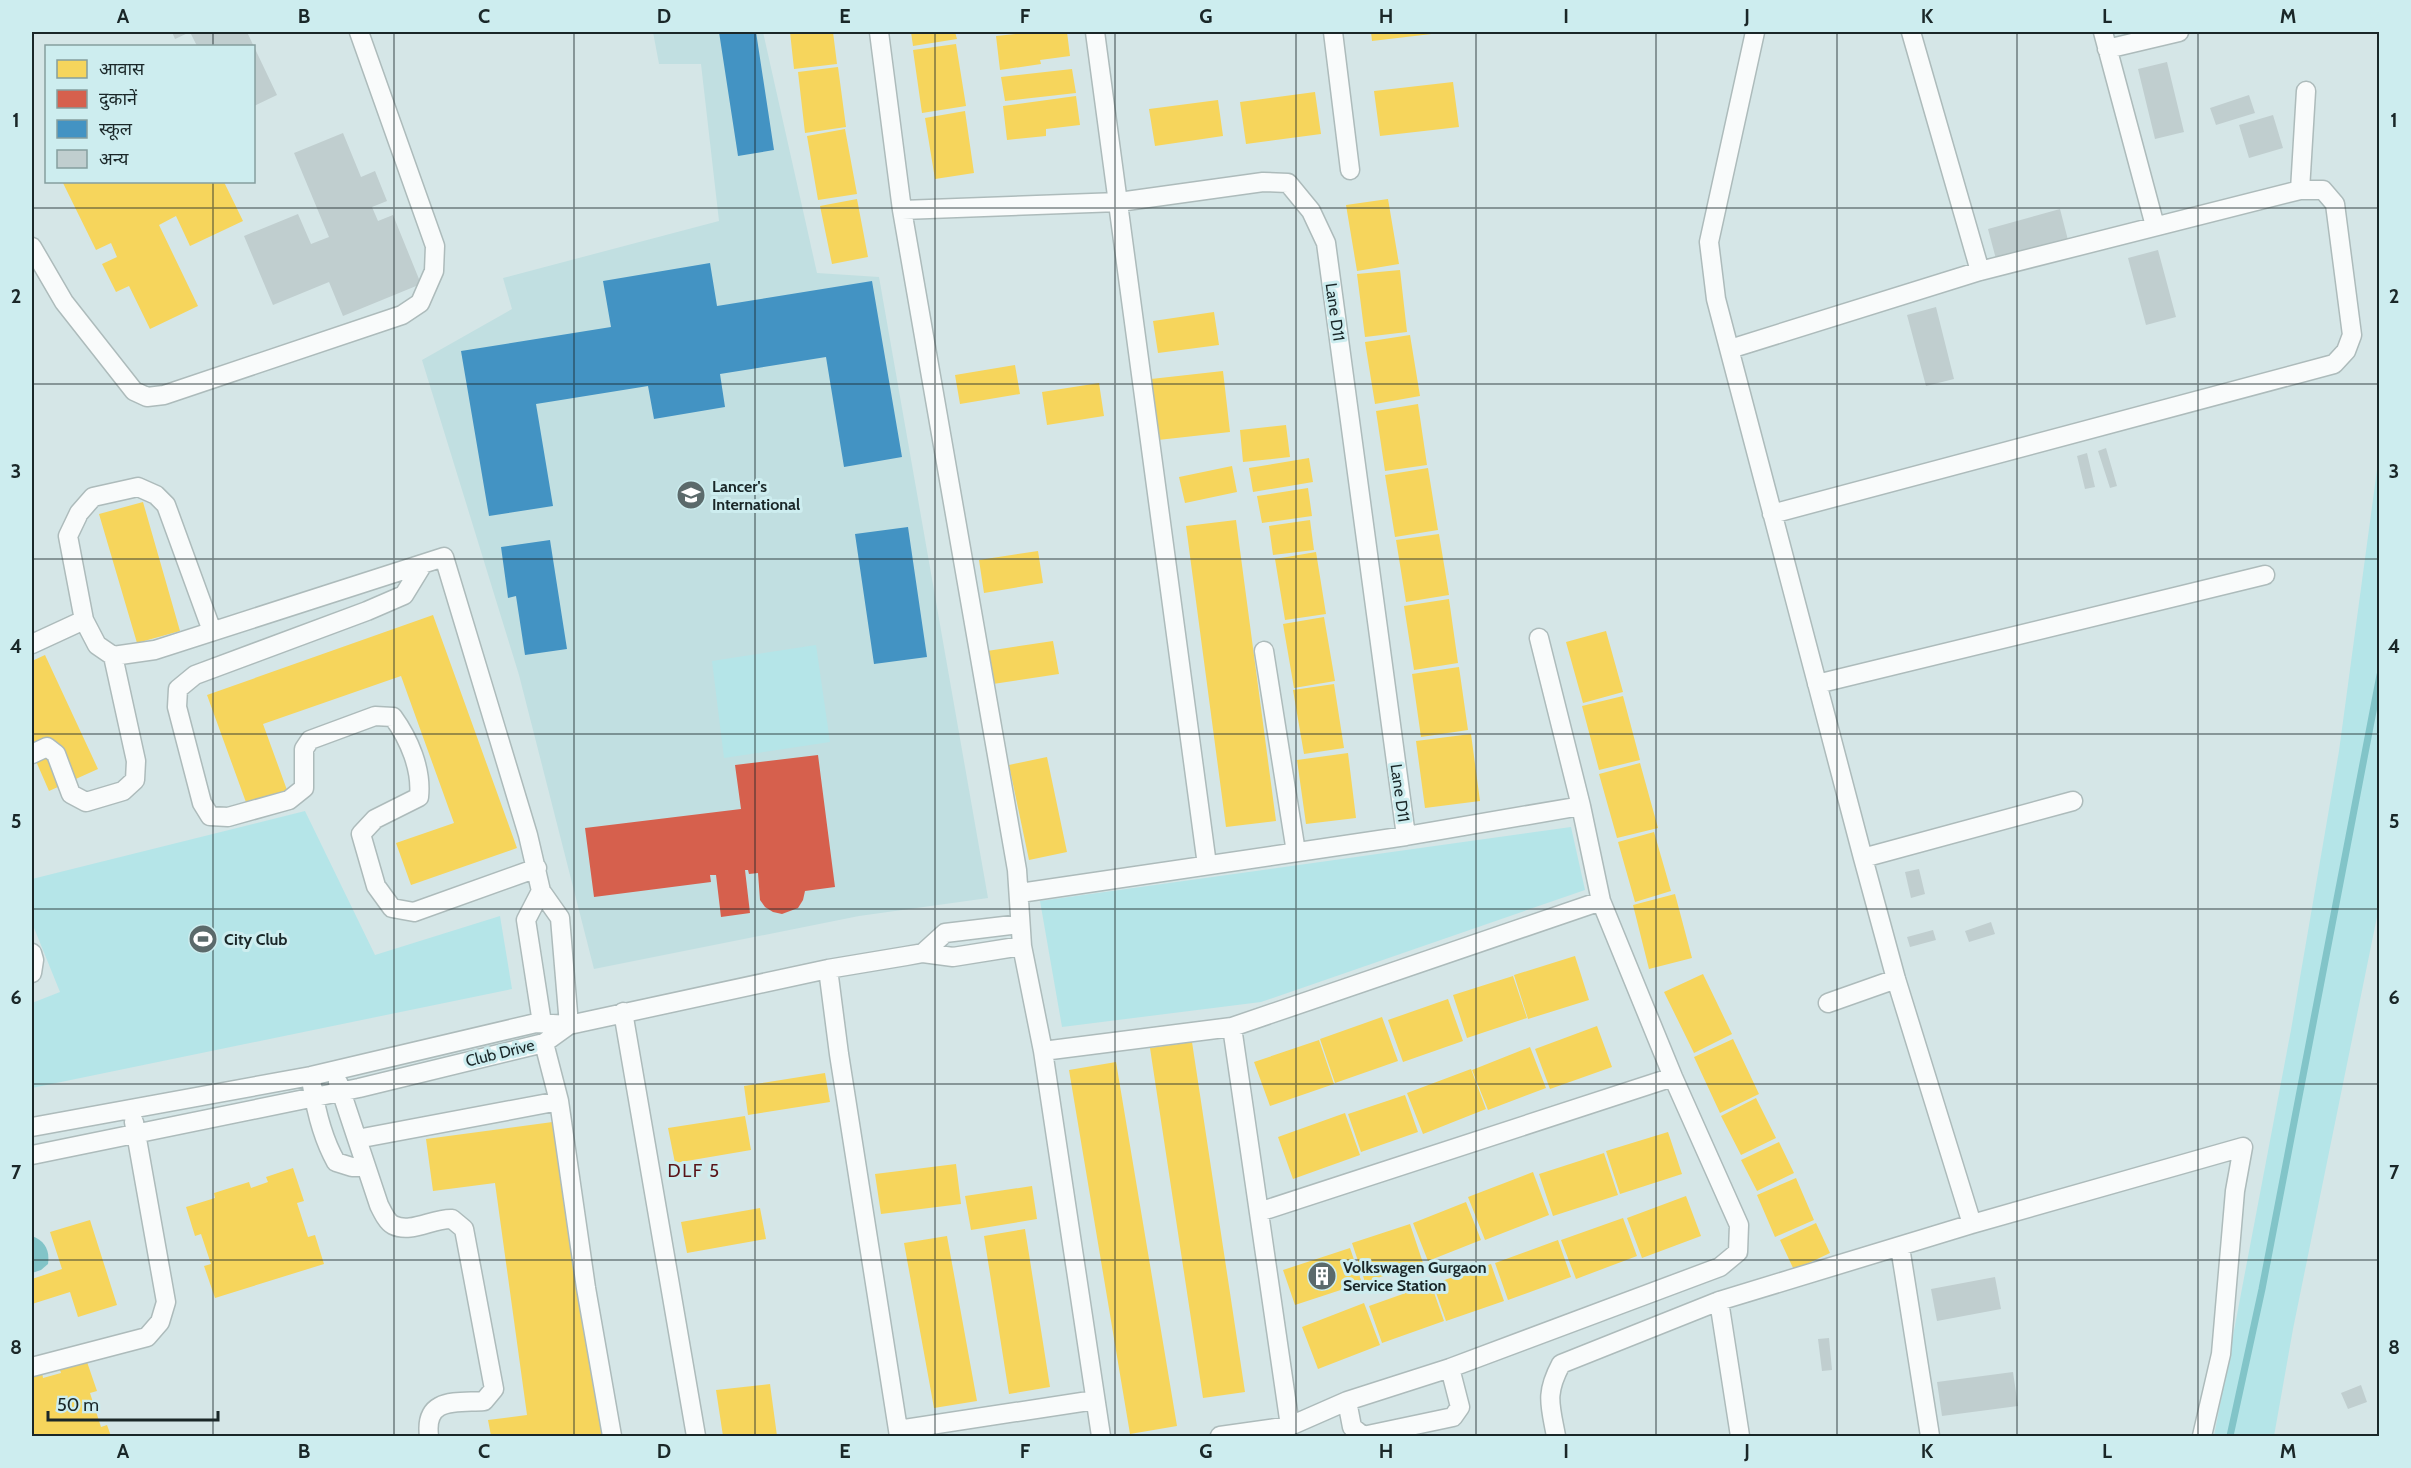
<svg xmlns="http://www.w3.org/2000/svg" width="2411" height="1468" font-family="Cabin,'Noto Sans Devanagari',sans-serif">
<style>
.built{fill:#c1dfe1}
.green{fill:#b5e5e8}
.water{fill:#82c4c8}
.homes{fill:#f6d55c}
.shops{fill:#d6604d}
.schools{fill:#4393c3}
.lines{fill:none;stroke-linecap:round;stroke-linejoin:round}
.stream{stroke:#82c4c8;stroke-width:7}
.building{fill:#c0cecf}
.minor-casing{stroke:#adbbbb;stroke-width:21}
.minor{stroke:#f9fbfb;stroke-width:18}
.grid{fill:none;stroke:#1a2728;stroke-width:1.5;stroke-opacity:0.55}
.labels{text-anchor:middle;dominant-baseline:central;stroke-width:6;stroke-linejoin:round;paint-order:stroke}
.street-label{font-size:16px;fill:#1a2728;stroke:#cdedef}
.poi-label{font-size:16px;font-weight:bold;fill:#1a2728;stroke:#cdedef;text-anchor:start}
.neighbourhood-label{font-size:18px;letter-spacing:1.5px;fill:#591419;stroke:#cdedef}
.neatline{fill:none;stroke:#1a2728;stroke-width:2}
.grid-label{font-size:20px;text-anchor:middle;font-weight:bold;fill:#1a2728}
</style>
<rect width="100%" height="100%" fill="#d5e6e7"/>
<path class="built" d="M 653,32 L 763,32 L 817,273 L 879,277 L 988,898 L 859,916 L 594,969 L 519,675 L 422,360 L 512,309 L 503,278 L 719,221 L 701,64 L 659,64 Z"/>
<path class="green" d="M 2379,455 L 2379,907 L 2293,1329 L 2274,1436 L 2214,1436 L 2291,1030 L 2339,751 Z
M 816,645 L 830,742 L 724,758 L 712,661 Z
M 305,811 L 375,955 L 500,916 L 512,989 L 32,1088 L 32,1003 L 60,992 L 32,923 L 32,879 Z
M 1571,827 L 1585,890 L 1261,1002 L 1062,1027 L 1040,901 Z"/>
<path class="water" d="M 32,1236 C 45,1241 50,1250 48,1264 L 41,1270 L 32,1273 Z"/>
<path class="homes" d="M 790,32 L 833,32 L 837,64 L 794,69 Z
M 911,32 L 955,32 L 957,39 L 913,46 Z
M 1035,32 L 1067,32 L 1070,56 L 1040,60 L 1041,64 L 1000,70 L 996,36 Z
M 1371,32 L 1440,32 L 1440,33 L 1372,41 Z
M 956,44 L 966,106 L 922,113 L 913,50 Z
M 838,67 L 846,127 L 805,133 L 798,72 Z
M 1072,69 L 1076,93 L 1005,101 L 1001,77 Z
M 1453,82 L 1459,127 L 1380,136 L 1374,91 Z
M 1315,92 L 1321,134 L 1246,144 L 1240,102 Z
M 1076,96 L 1080,125 L 1046,129 L 1046,136 L 1007,140 L 1003,106 Z
M 1218,100 L 1223,136 L 1155,146 L 1149,109 Z
M 965,111 L 974,173 L 935,179 L 925,118 Z
M 845,129 L 857,194 L 818,200 L 807,136 Z
M 66,182 L 224,182 L 243,221 L 190,246 L 176,216 L 159,225 L 198,306 L 150,329 L 129,286 L 116,292 L 102,264 L 117,257 L 111,243 L 96,250 L 63,183 Z
M 857,199 L 868,257 L 832,264 L 820,206 Z
M 1388,199 L 1399,264 L 1357,271 L 1346,205 Z
M 1400,270 L 1407,332 L 1365,337 L 1357,274 Z
M 1214,312 L 1219,345 L 1158,353 L 1153,321 Z
M 1410,335 L 1420,396 L 1375,404 L 1365,342 Z
M 1015,365 L 1020,394 L 960,404 L 955,375 Z
M 1223,371 L 1230,432 L 1158,440 L 1151,379 Z
M 1099,383 L 1104,416 L 1047,425 L 1042,392 Z
M 1418,404 L 1427,465 L 1385,471 L 1376,411 Z
M 1286,425 L 1290,457 L 1243,462 L 1240,430 Z
M 1309,458 L 1313,482 L 1253,492 L 1249,468 Z
M 1232,466 L 1237,492 L 1185,503 L 1179,477 Z
M 1428,468 L 1438,530 L 1395,537 L 1385,475 Z
M 1308,488 L 1312,516 L 1262,523 L 1257,496 Z
M 143,502 L 180,631 L 137,643 L 99,514 Z
M 1236,520 L 1276,821 L 1226,827 L 1186,526 Z
M 1310,520 L 1314,550 L 1273,555 L 1269,526 Z
M 1439,534 L 1449,595 L 1406,602 L 1396,540 Z
M 1038,551 L 1043,583 L 984,593 L 979,560 Z
M 1316,552 L 1326,614 L 1285,620 L 1275,559 Z
M 1449,599 L 1458,663 L 1414,670 L 1404,606 Z
M 433,615 L 517,848 L 411,885 L 396,843 L 454,823 L 401,676 L 263,724 L 287,790 L 247,805 L 207,695 Z
M 1324,617 L 1335,681 L 1294,688 L 1283,624 Z
M 1606,631 L 1623,692 L 1583,703 L 1566,642 Z
M 1053,641 L 1059,674 L 993,684 L 987,651 Z
M 45,655 L 98,769 L 49,791 L 32,752 L 32,661 Z
M 1459,667 L 1468,730 L 1421,737 L 1412,674 Z
M 1334,684 L 1344,748 L 1304,754 L 1293,690 Z
M 1623,696 L 1640,760 L 1599,770 L 1582,706 Z
M 1471,734 L 1480,801 L 1425,808 L 1416,741 Z
M 1348,753 L 1356,818 L 1306,824 L 1297,760 Z
M 1047,757 L 1067,852 L 1029,860 L 1009,765 Z
M 1640,763 L 1658,828 L 1617,838 L 1599,774 Z
M 1654,832 L 1671,891 L 1635,902 L 1618,842 Z
M 1675,894 L 1692,958 L 1649,969 L 1633,905 Z
M 1575,956 L 1589,1000 L 1528,1019 L 1514,975 Z
M 1703,974 L 1732,1034 L 1694,1053 L 1664,992 Z
M 1513,976 L 1527,1018 L 1467,1038 L 1453,995 Z
M 1448,999 L 1463,1041 L 1403,1062 L 1388,1020 Z
M 1382,1017 L 1398,1061 L 1335,1083 L 1320,1039 Z
M 1597,1026 L 1612,1067 L 1550,1089 L 1535,1049 Z
M 1733,1039 L 1759,1094 L 1720,1113 L 1694,1057 Z
M 1319,1040 L 1334,1084 L 1270,1106 L 1254,1062 Z
M 1192,1042 L 1245,1392 L 1203,1398 L 1150,1048 Z
M 1530,1047 L 1546,1088 L 1488,1110 L 1472,1070 Z
M 1116,1062 L 1177,1426 L 1130,1434 L 1069,1070 Z
M 1471,1069 L 1486,1109 L 1423,1134 L 1407,1093 Z
M 825,1073 L 830,1102 L 748,1115 L 744,1086 Z
M 1405,1095 L 1418,1132 L 1361,1152 L 1348,1114 Z
M 1756,1098 L 1776,1138 L 1741,1155 L 1721,1116 Z
M 1345,1113 L 1360,1155 L 1293,1179 L 1278,1137 Z
M 745,1116 L 751,1150 L 675,1163 L 668,1128 Z
M 560,1121 L 604,1436 L 491,1436 L 488,1420 L 527,1415 L 495,1183 L 433,1191 L 426,1139 Z
M 1668,1132 L 1682,1174 L 1620,1194 L 1606,1151 Z
M 1779,1142 L 1794,1173 L 1757,1191 L 1741,1160 Z
M 1604,1153 L 1618,1195 L 1553,1216 L 1539,1174 Z
M 956,1164 L 961,1204 L 881,1214 L 875,1174 Z
M 293,1168 L 304,1201 L 297,1203 L 308,1237 L 315,1235 L 324,1264 L 215,1298 L 204,1266 L 211,1264 L 201,1234 L 195,1236 L 186,1207 L 215,1198 L 214,1193 L 249,1182 L 251,1188 L 268,1182 L 266,1177 Z
M 1533,1172 L 1549,1215 L 1485,1240 L 1468,1197 Z
M 1796,1178 L 1814,1220 L 1775,1237 L 1757,1195 Z
M 1032,1186 L 1037,1219 L 971,1230 L 965,1196 Z
M 1686,1196 L 1701,1236 L 1642,1258 L 1627,1218 Z
M 1466,1202 L 1481,1240 L 1428,1261 L 1413,1223 Z
M 760,1208 L 766,1239 L 687,1253 L 681,1222 Z
M 1623,1218 L 1637,1256 L 1576,1279 L 1561,1240 Z
M 90,1220 L 117,1305 L 78,1317 L 70,1292 L 32,1304 L 32,1279 L 62,1269 L 50,1232 Z
M 1816,1223 L 1830,1253 L 1794,1270 L 1780,1240 Z
M 1410,1224 L 1423,1263 L 1365,1282 L 1352,1243 Z
M 1025,1229 L 1050,1387 L 1009,1394 L 984,1236 Z
M 947,1236 L 977,1401 L 934,1408 L 904,1243 Z
M 1558,1240 L 1571,1277 L 1508,1300 L 1495,1263 Z
M 1350,1248 L 1362,1283 L 1295,1305 L 1283,1270 Z
M 1491,1264 L 1504,1301 L 1446,1321 L 1433,1284 Z
M 1431,1284 L 1444,1321 L 1382,1343 L 1369,1306 Z
M 1364,1303 L 1380,1345 L 1318,1369 L 1302,1327 Z
M 86,1359 L 97,1391 L 90,1393 L 101,1427 L 107,1425 L 111,1436 L 32,1436 L 32,1375 L 42,1372 L 43,1378 L 61,1373 L 59,1367 Z
M 770,1384 L 777,1436 L 723,1436 L 716,1390 Z"/>
<path class="shops" d="M 818,755 L 835,887 L 805,891 L 803,900 L 798,908 L 782,914 L 773,912 L 765,907 L 760,900 L 758,873 L 749,874 L 748,870 L 745,870 L 750,913 L 721,917 L 716,875 L 710,875 L 711,882 L 594,897 L 585,828 L 741,809 L 735,765 Z"/>
<path class="schools" d="M 719,32 L 756,32 L 774,150 L 738,156 Z
M 710,263 L 717,306 L 872,281 L 902,457 L 844,467 L 826,357 L 720,374 L 725,407 L 654,419 L 648,386 L 536,404 L 553,506 L 489,516 L 461,351 L 611,327 L 603,281 Z
M 908,527 L 927,657 L 874,664 L 855,534 Z
M 550,540 L 567,649 L 525,655 L 516,596 L 508,598 L 501,547 Z"/>
<g class="lines">
<path class="stream" d="M 2230,1436 L 2262,1289 L 2380,675"/>
</g>
<path class="building" d="M 172,32 L 247,32 L 277,95 L 254,106 L 254,46 L 197,46 L 190,32 L 175,39 Z
M 2167,62 L 2184,132 L 2155,139 L 2138,69 Z
M 2249,95 L 2255,113 L 2216,125 L 2210,108 Z
M 2273,115 L 2283,148 L 2249,158 L 2239,125 Z
M 343,133 L 361,177 L 375,171 L 387,201 L 372,207 L 378,221 L 393,215 L 421,284 L 343,316 L 329,282 L 273,305 L 244,236 L 298,214 L 311,244 L 329,237 L 294,153 Z
M 2060,209 L 2068,240 L 1996,259 L 1988,229 Z
M 2158,250 L 2176,317 L 2146,325 L 2128,258 Z
M 1936,307 L 1954,379 L 1926,386 L 1907,315 Z
M 2106,448 L 2117,486 L 2110,488 L 2098,451 Z
M 2087,453 L 2095,487 L 2085,489 L 2077,456 Z
M 1919,869 L 1925,894 L 1911,898 L 1905,872 Z
M 1991,922 L 1995,934 L 1969,942 L 1965,931 Z
M 1933,930 L 1936,940 L 1910,947 L 1907,937 Z
M 1995,1277 L 2001,1309 L 1937,1321 L 1931,1289 Z
M 1829,1338 L 1832,1370 L 1822,1371 L 1818,1339 Z
M 2013,1372 L 2018,1406 L 1942,1416 L 1937,1382 Z
M 2361,1385 L 2367,1402 L 2348,1409 L 2341,1393 Z"/>
<g class="lines">
<g class="minor-casing">
<path id="minor" d="M 879,32 L 902,210 L 1017,870 L 1022,946 L 1043,1051 L 1101,1436
M 1095,32 L 1207,865
M 1333,32 L 1350,170
M 1755,32 L 1709,242 L 1716,299 L 1863,858 L 1896,979 L 1972,1224
M 1911,32 L 1980,271
M 2103,32 L 2155,226
M 2107,49 L 2179,32
M 902,210 L 1119,202 L 1263,182 L 1288,183 L 1311,211 L 1326,243 L 1406,836
M 32,247 L 64,302 L 134,391 L 147,397 L 164,395 L 402,315 L 420,303 L 434,271 L 435,246 L 359,32
M 1730,349 L 1980,271 L 2300,190 L 2306,91
M 1772,514 L 2334,364 L 2346,351 L 2352,335 L 2335,204 L 2323,190 L 2300,190
M 423,564 L 404,595 L 367,611 L 195,675 L 178,689 L 177,707 L 202,803 L 210,816 L 228,817 L 289,800 L 304,788 L 304,749 L 310,740 L 375,716 L 393,717 C 409,739 422,769 419,797 L 375,819 L 361,834 L 376,886 L 392,908 L 414,912 L 537,868
M 212,631 L 166,505 L 156,495 L 138,487 L 93,497 L 79,513 L 68,536 L 84,620 L 97,645 L 113,656 L 155,650 L 444,557 L 528,835 L 541,891 L 560,918 L 569,1025
M 32,644 L 84,620
M 1264,651 L 1296,852
M 1817,684 L 2265,575
M 32,754 L 47,747 L 56,754 L 71,794 L 86,802 L 123,791 L 135,780 L 136,761 L 113,656
M 1863,858 L 2073,801
M 541,891 L 526,920 L 542,1023
M 1020,893 L 1406,836 L 1581,806
M 32,953 L 34,960 L 32,973
M 923,953 L 945,933 L 1020,924
M 828,969 L 839,1054 L 899,1436
M 1828,1003 L 1896,979
M 623,1012 L 696,1436
M 1232,1027 L 1290,1426
M 544,1043 L 559,1101
M 1043,1051 L 1232,1027 L 1601,901
M 338,1082 L 379,1205 C 382,1211 387,1222 393,1225 C 411,1234 433,1218 452,1219 L 464,1229 L 494,1389 L 484,1401 C 456,1403 424,1397 429,1436
M 312,1085 C 316,1111 323,1139 336,1162 L 352,1167 L 366,1167
M 32,1127 L 311,1076 L 536,1023 L 569,1025 L 828,969 L 906,956 L 923,953 L 953,957 L 1022,946
M 357,1139 L 559,1101 L 586,1288 L 612,1436
M 32,1155 L 359,1088 L 544,1043 L 569,1025
M 1259,1212 L 1673,1077
M 1900,1247 L 1930,1436
M 1719,1301 L 1740,1436
M 32,1367 L 147,1337 L 160,1322 L 166,1302 L 134,1122
M 1347,1401 L 1352,1427 L 1363,1436 L 1453,1417 L 1460,1407 L 1450,1368
M 898,1430 L 1095,1400
M 1220,1436 L 1290,1426 L 1347,1401 L 1450,1368 L 1720,1267 L 1738,1252 L 1739,1225 L 1673,1077 L 1601,901 L 1581,806 L 1539,638
M 1556,1436 C 1550,1404 1545,1394 1561,1364 L 1719,1301 L 1972,1224 L 2243,1147 L 2235,1191 L 2221,1354 L 2202,1436"/>
</g>
<use href="#minor" class="minor"/>
</g>
<path class="grid" d="M 213,32 L 213,46M 394,32 L 394,1436M 574,32 L 574,1436M 755,32 L 755,1436M 935,32 L 935,1436M 1115,32 L 1115,1436M 1296,32 L 1296,1436M 1476,32 L 1476,1436M 1656,32 L 1656,1436M 1837,32 L 1837,1436M 2017,32 L 2017,1436M 2198,32 L 2198,1436M 213,182 L 213,1436M 32,208 L 2380,208M 32,384 L 2380,384M 32,559 L 2380,559M 32,734 L 2380,734M 32,909 L 2380,909M 32,1084 L 2380,1084M 32,1260 L 2380,1260"/>
<defs>
<g id="school-disc" transform="scale(1.5)"><circle r="9.5" fill="#5b6a6b" stroke="#cdedef"/><path d="M0-5L7-2L0 1L-7-2ZM-4 1L0 2.5L4 1V4Q0 6-4 4Z" fill="#fff"/></g>
<g id="stadium-disc" transform="scale(1.5)"><circle r="9.5" fill="#5b6a6b" stroke="#cdedef"/><path d="M0-5a6.5 5 0 1 0 0 10a6.5 5 0 1 0 0-10ZM-3.5-1.8h7v3.6h-7Z" fill="#fff"/></g>
<g id="building-disc" transform="scale(1.5)"><circle r="9.5" fill="#5b6a6b" stroke="#cdedef"/><path d="M-4-6H4V6H1V3H-1V6H-4ZM-2.5-4.3h1.7v1.8h-1.7ZM.8-4.3h1.7v1.8H.8ZM-2.5-1h1.7V.8h-1.7ZM.8-1h1.7V.8H.8Z" fill="#fff"/></g>
</defs>
<g fill-rule="evenodd">
<use href="#school-disc" x="691" y="495"/>
<use href="#stadium-disc" x="203" y="939"/>
<use href="#building-disc" x="1322" y="1276"/>
</g>
<g class="labels">
<g class="street-label">
<text transform="translate(1335 312) rotate(82)">Lane D11</text>
<text transform="translate(1400 793) rotate(82)">Lane D11</text>
<text transform="translate(500 1053) rotate(-14)">Club Drive</text>
</g>
<g class="poi-label">
<text x="712" y="486">Lancer's<tspan x="712" dy="18">International</tspan></text>
<text x="224" y="939">City Club</text>
<text x="1343" y="1267">Volkswagen Gurgaon<tspan x="1343" dy="18">Service Station</tspan></text>
</g>
<g class="neighbourhood-label">
<text x="694" y="1171">DLF 5</text>
</g>
</g>
<rect width="2411" height="1468" fill="none" stroke="#cdedef" stroke-width="66"/>
<rect x="45" y="45" width="210" height="138" fill="#cdedef" stroke="#859e9f" stroke-width="1.5"/>
<rect x="57" y="60" width="30" height="18" fill="#f6d55c" stroke="#859e9f" stroke-width="1.5"/>
<text x="99" y="75" font-size="18" fill="#1a2728">आवास</text>
<rect x="57" y="90" width="30" height="18" fill="#d6604d" stroke="#859e9f" stroke-width="1.5"/>
<text x="99" y="105" font-size="18" fill="#1a2728">दुकानें</text>
<rect x="57" y="120" width="30" height="18" fill="#4393c3" stroke="#859e9f" stroke-width="1.5"/>
<text x="99" y="135" font-size="18" fill="#1a2728">स्कूल</text>
<rect x="57" y="150" width="30" height="18" fill="#c0cecf" stroke="#859e9f" stroke-width="1.5"/>
<text x="99" y="165" font-size="18" fill="#1a2728">अन्य</text>
<path d="M48 1411v9h170v-9" fill="none" stroke="#1a2728" stroke-width="3"/>
<text x="57" y="1411" font-size="18" fill="#1a2728" stroke="#cdedef" stroke-width="4.5" paint-order="stroke">50 m</text>
<rect x="33" y="33" width="2345" height="1402" class="neatline"/>
<g class="grid-label">
<text x="123" y="23">A</text>
<text x="304" y="23">B</text>
<text x="484" y="23">C</text>
<text x="664" y="23">D</text>
<text x="845" y="23">E</text>
<text x="1025" y="23">F</text>
<text x="1206" y="23">G</text>
<text x="1386" y="23">H</text>
<text x="1566" y="23">I</text>
<text x="1747" y="23">J</text>
<text x="1927" y="23">K</text>
<text x="2107" y="23">L</text>
<text x="2288" y="23">M</text>
<text x="16" y="127">1</text>
<text x="2394" y="127">1</text>
<text x="16" y="303">2</text>
<text x="2394" y="303">2</text>
<text x="16" y="478">3</text>
<text x="2394" y="478">3</text>
<text x="16" y="653">4</text>
<text x="2394" y="653">4</text>
<text x="16" y="828">5</text>
<text x="2394" y="828">5</text>
<text x="16" y="1004">6</text>
<text x="2394" y="1004">6</text>
<text x="16" y="1179">7</text>
<text x="2394" y="1179">7</text>
<text x="16" y="1354">8</text>
<text x="2394" y="1354">8</text>
<text x="123" y="1458">A</text>
<text x="304" y="1458">B</text>
<text x="484" y="1458">C</text>
<text x="664" y="1458">D</text>
<text x="845" y="1458">E</text>
<text x="1025" y="1458">F</text>
<text x="1206" y="1458">G</text>
<text x="1386" y="1458">H</text>
<text x="1566" y="1458">I</text>
<text x="1747" y="1458">J</text>
<text x="1927" y="1458">K</text>
<text x="2107" y="1458">L</text>
<text x="2288" y="1458">M</text>
</g>
</svg>
